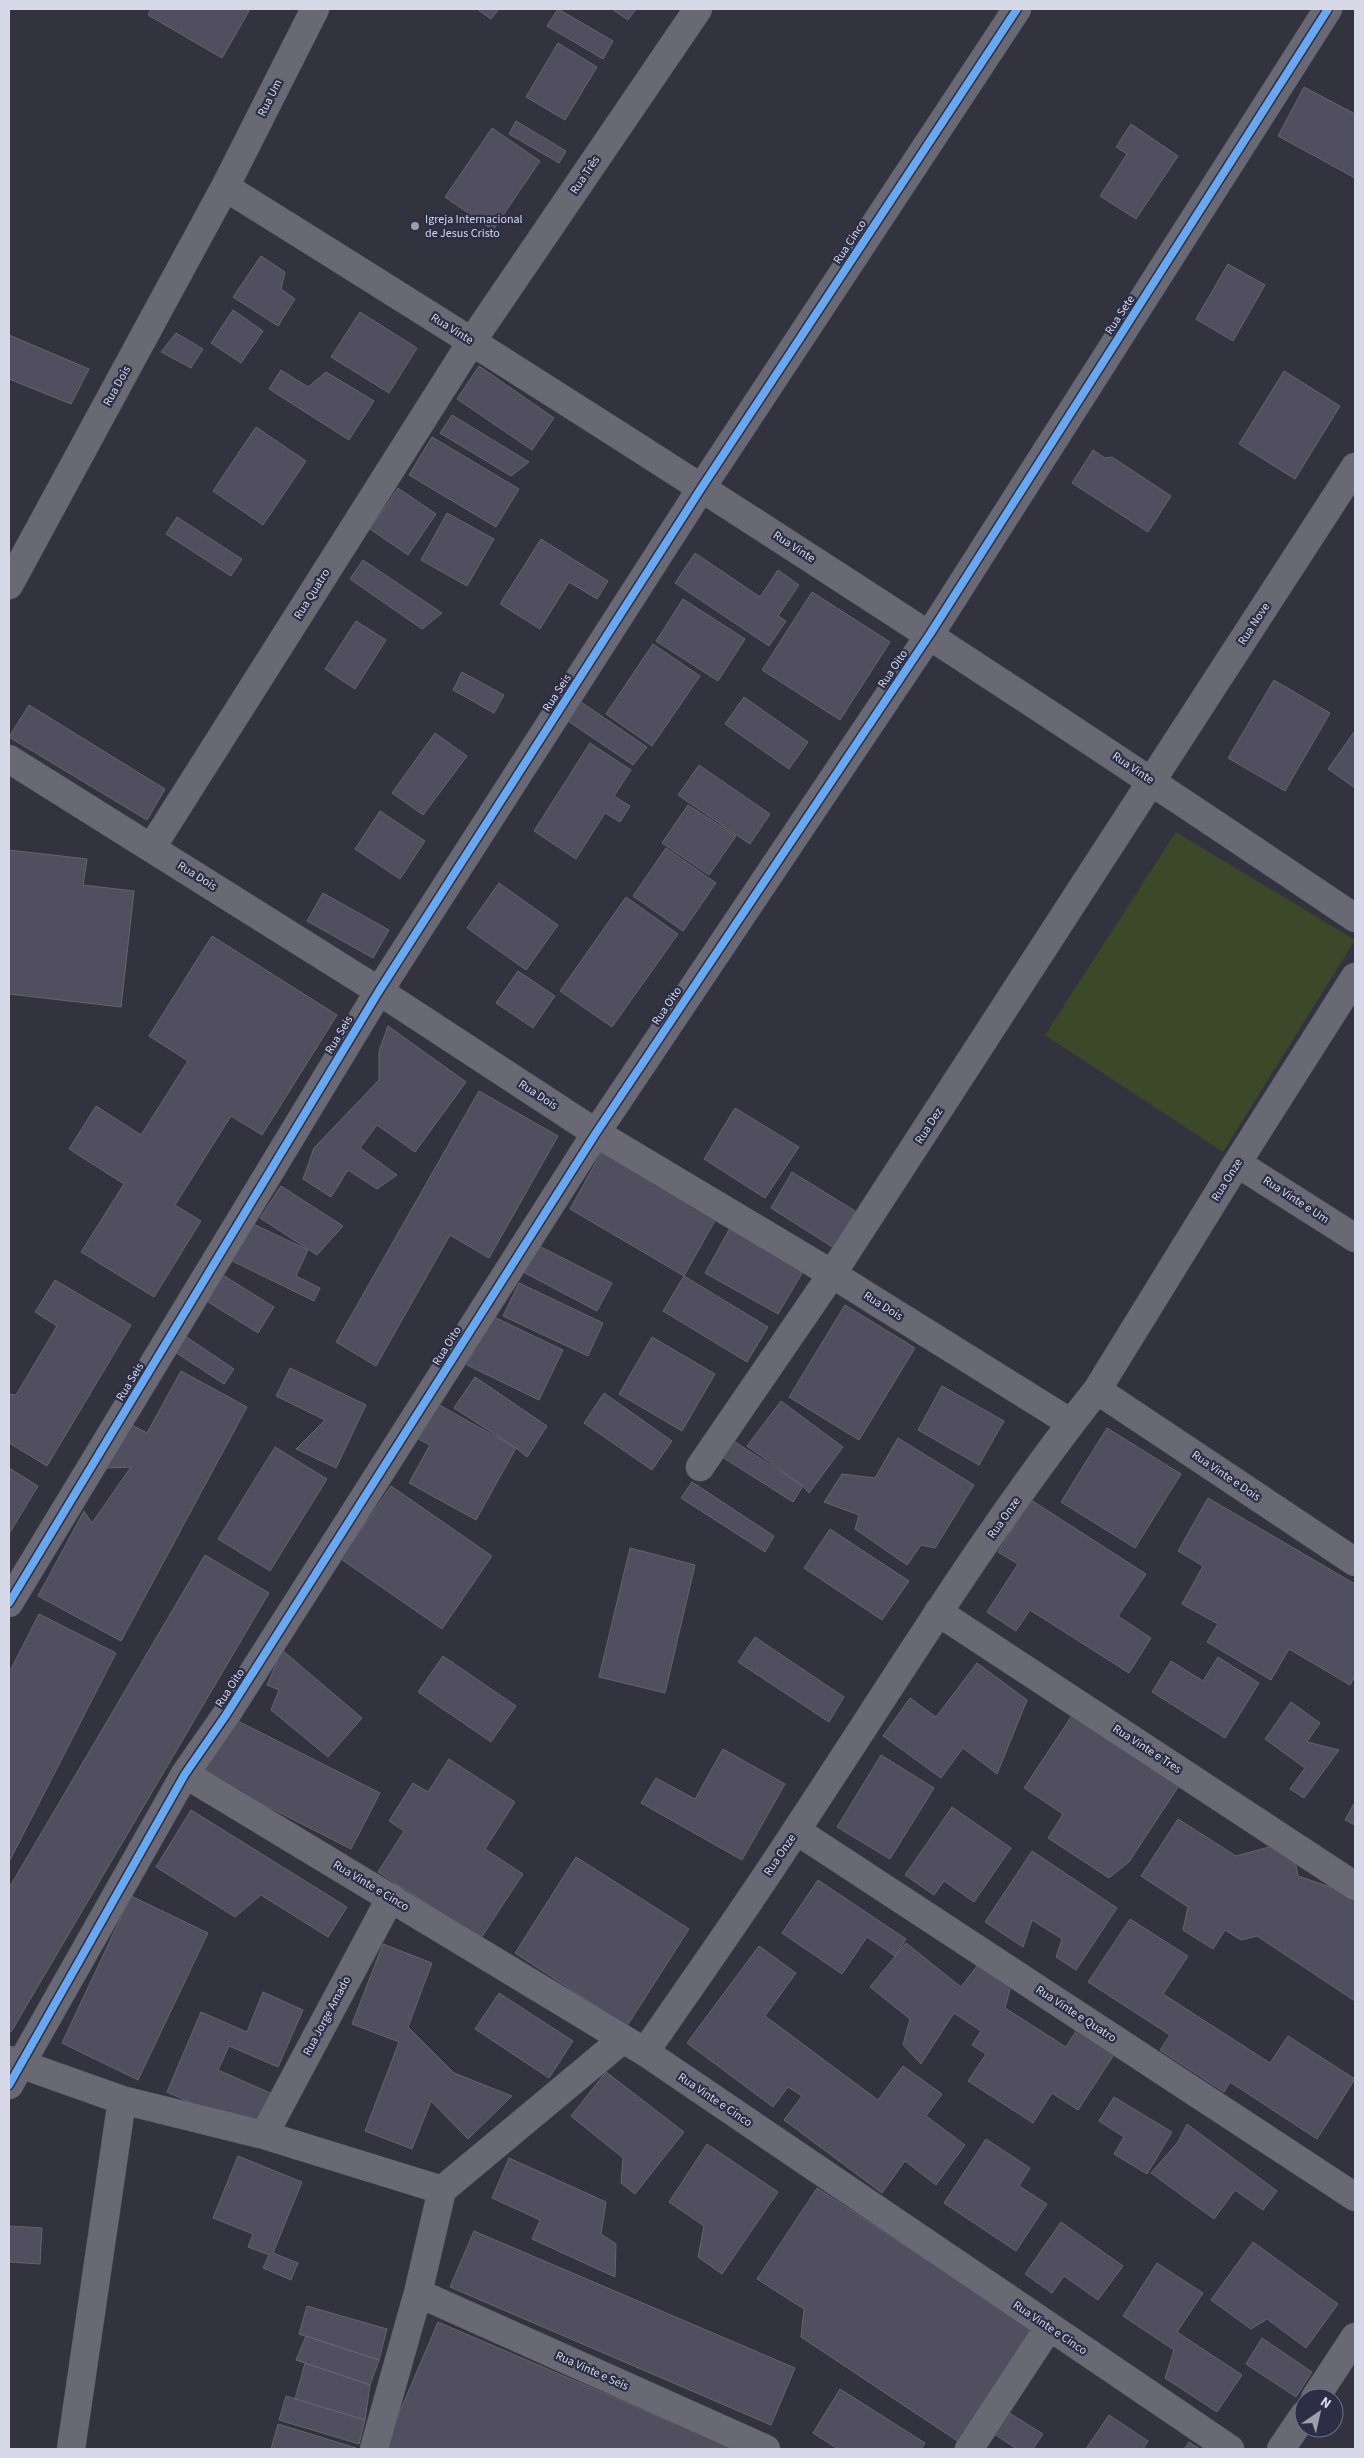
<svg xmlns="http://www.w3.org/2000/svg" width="1364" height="2458" font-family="'Source Sans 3',sans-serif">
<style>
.green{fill:#3b4928}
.building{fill:#514e5f;stroke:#65646f}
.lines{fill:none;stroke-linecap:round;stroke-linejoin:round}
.minor-casing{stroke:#50515c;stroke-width:29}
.minor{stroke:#686973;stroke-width:28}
.cycleway-casing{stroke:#2c2e45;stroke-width:11}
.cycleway{stroke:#66a8f1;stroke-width:8}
.poi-dot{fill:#9d9fad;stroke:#2c2e45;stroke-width:2}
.labels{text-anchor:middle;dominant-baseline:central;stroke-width:4.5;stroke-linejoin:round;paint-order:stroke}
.street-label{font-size:12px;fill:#d7d9e8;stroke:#2c2e45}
.poi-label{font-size:12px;fill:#d7d9e8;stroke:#2c2e45;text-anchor:start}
</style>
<rect width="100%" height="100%" fill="#32333f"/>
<path class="green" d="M 1176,832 L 1355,940 L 1223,1152 L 1045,1035 Z"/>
<path class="building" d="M 151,9 L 245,9 L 249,11 L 222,58 L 148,15 Z
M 477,9 L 499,9 L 491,19 Z
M 558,9 L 613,41 L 603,59 L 547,26 Z
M 612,9 L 636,9 L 628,20 Z
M 558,43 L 597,67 L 565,120 L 526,97 Z
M 1304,87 L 1355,114 L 1355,178 L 1278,136 Z
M 516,121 L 566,151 L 559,163 L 509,134 Z
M 1131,124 L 1178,156 L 1136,219 L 1100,196 L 1127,154 L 1116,147 Z
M 492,128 L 540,161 L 493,230 L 445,197 Z
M 261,256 L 285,272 L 281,289 L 295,299 L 278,326 L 233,297 Z
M 1228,264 L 1265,285 L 1233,341 L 1196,319 Z
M 233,310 L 263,331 L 241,363 L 211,343 Z
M 360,312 L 417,348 L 389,393 L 331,357 Z
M 176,333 L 203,349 L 191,368 L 161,352 Z
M 9,335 L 89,369 L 71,404 L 9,379 Z
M 479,366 L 554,418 L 532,450 L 457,399 Z
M 281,370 L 308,387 L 326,372 L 374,401 L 349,440 L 269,389 Z
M 1284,371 L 1340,406 L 1295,479 L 1239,444 Z
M 452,415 L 529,462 L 511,476 L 440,433 Z
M 256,427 L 306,461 L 263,525 L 213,491 Z
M 432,437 L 519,489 L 496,527 L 409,475 Z
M 1093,450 L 1105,458 L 1112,457 L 1171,496 L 1148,532 L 1072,483 Z
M 398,488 L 436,514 L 408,555 L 370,529 Z
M 447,513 L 494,539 L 467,586 L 421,560 Z
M 177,517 L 242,559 L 231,576 L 166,534 Z
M 541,539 L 608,581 L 597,599 L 569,582 L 540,629 L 500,604 Z
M 695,553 L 760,597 L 778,570 L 799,585 L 778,616 L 786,621 L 769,646 L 675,583 Z
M 363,560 L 442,613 L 422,629 L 350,579 Z
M 812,592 L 890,642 L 840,720 L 762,670 Z
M 683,599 L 745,639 L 718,681 L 656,641 Z
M 356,621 L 386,640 L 355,689 L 325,669 Z
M 653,644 L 700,676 L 652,746 L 606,714 Z
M 462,672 L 504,695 L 494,713 L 453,690 Z
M 1274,680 L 1330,713 L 1285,791 L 1228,758 Z
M 744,697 L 808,742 L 789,769 L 725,724 Z
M 578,700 L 647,747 L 633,765 L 565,719 Z
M 29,705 L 165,789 L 147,820 L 9,737 Z
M 1354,732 L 1355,733 L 1355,788 L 1328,769 Z
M 435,733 L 467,756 L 423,815 L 392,793 Z
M 590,743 L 631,770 L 614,796 L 630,806 L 620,822 L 605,813 L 576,859 L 534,831 Z
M 699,765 L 770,814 L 750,844 L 678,795 Z
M 688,805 L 736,836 L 709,875 L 662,843 Z
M 380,811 L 425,841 L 400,879 L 355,849 Z
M 666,848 L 716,883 L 683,931 L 633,896 Z
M 9,850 L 87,859 L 83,885 L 134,891 L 121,1007 L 9,994 Z
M 499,883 L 558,925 L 526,970 L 467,928 Z
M 323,893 L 389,930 L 373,958 L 307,921 Z
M 626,897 L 678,934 L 612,1027 L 560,991 Z
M 212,936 L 337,1015 L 262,1135 L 231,1116 L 175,1205 L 201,1221 L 154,1297 L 81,1252 L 124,1184 L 69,1149 L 96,1106 L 141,1135 L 188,1061 L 149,1036 Z
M 518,971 L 555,996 L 533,1028 L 496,1003 Z
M 388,1026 L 466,1082 L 415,1152 L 377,1125 L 360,1148 L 397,1175 L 377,1189 L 348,1170 L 331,1197 L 303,1179 L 314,1148 L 379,1080 L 379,1051 Z
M 479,1091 L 558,1136 L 489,1258 L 450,1235 L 376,1366 L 336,1342 Z
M 735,1108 L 799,1147 L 765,1198 L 704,1159 Z
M 601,1153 L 716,1219 L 684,1276 L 570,1209 Z
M 792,1172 L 855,1211 L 834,1248 L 771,1208 Z
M 281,1186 L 343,1226 L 317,1255 L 260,1218 Z
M 247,1221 L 308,1250 L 296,1276 L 320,1288 L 314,1301 L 228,1259 Z
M 730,1228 L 804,1270 L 778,1314 L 705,1273 Z
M 537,1245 L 612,1283 L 597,1311 L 523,1272 Z
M 218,1272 L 274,1307 L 258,1333 L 202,1298 Z
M 684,1276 L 768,1327 L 747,1362 L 663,1311 Z
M 55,1280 L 131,1325 L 47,1466 L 9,1443 L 9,1394 L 16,1395 L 57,1326 L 35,1312 Z
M 519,1283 L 603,1323 L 588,1356 L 503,1316 Z
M 845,1305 L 915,1348 L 859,1440 L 789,1397 Z
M 492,1316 L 563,1350 L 539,1400 L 467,1365 Z
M 185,1336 L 234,1369 L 224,1384 L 175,1352 Z
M 652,1337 L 715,1374 L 682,1431 L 619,1394 Z
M 290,1368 L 366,1405 L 336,1468 L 296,1449 L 325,1420 L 276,1396 Z
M 181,1371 L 247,1407 L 121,1641 L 38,1596 L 84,1511 L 92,1523 L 131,1467 L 107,1468 L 130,1424 L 147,1433 Z
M 475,1377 L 547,1426 L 527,1457 L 516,1448 L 454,1408 Z
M 942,1386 L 1004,1421 L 979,1465 L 918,1430 Z
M 604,1393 L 672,1441 L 652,1470 L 584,1423 Z
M 781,1401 L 843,1447 L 809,1493 L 803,1486 L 747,1446 Z
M 434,1402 L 516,1448 L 476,1520 L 409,1483 L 430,1445 L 414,1437 Z
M 1107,1428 L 1181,1474 L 1135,1548 L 1061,1502 Z
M 729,1438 L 803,1486 L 793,1502 L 719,1455 Z
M 898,1438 L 974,1485 L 935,1548 L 921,1545 L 907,1565 L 855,1529 L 859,1515 L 824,1502 L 842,1474 L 875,1478 Z
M 275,1447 L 327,1479 L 270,1571 L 218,1539 Z
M 9,1468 L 38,1486 L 9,1534 Z
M 692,1482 L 774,1536 L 765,1552 L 681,1498 Z
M 391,1486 L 492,1556 L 442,1629 L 341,1559 Z
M 1208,1498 L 1355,1584 L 1355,1676 L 1350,1685 L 1289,1649 L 1271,1680 L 1207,1642 L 1218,1624 L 1182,1604 L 1203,1566 L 1178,1551 Z
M 1031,1500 L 1146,1574 L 1118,1616 L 1151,1638 L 1129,1673 L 1030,1610 L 1016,1631 L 987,1612 L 1018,1564 L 998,1552 Z
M 830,1529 L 909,1581 L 882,1620 L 804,1568 Z
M 630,1548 L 695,1565 L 665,1693 L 599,1677 Z
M 205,1555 L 269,1593 L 11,2032 L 9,2031 L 9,1888 Z
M 39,1614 L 116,1653 L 9,1862 L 9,1668 L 11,1669 Z
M 755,1637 L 844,1697 L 829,1722 L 738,1662 Z
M 282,1650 L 362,1718 L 328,1757 L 271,1710 L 279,1690 L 267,1685 Z
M 443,1656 L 516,1706 L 491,1742 L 418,1692 Z
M 1218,1657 L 1259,1683 L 1225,1738 L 1152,1692 L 1171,1661 L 1203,1681 Z
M 977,1663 L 1027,1700 L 997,1774 L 963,1748 L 941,1778 L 883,1736 L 910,1698 L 936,1717 Z
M 1291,1702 L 1320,1723 L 1307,1742 L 1339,1750 L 1304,1798 L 1290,1789 L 1305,1768 L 1265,1739 Z
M 1077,1708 L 1184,1778 L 1129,1862 L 1109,1878 L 1048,1838 L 1063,1814 L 1024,1788 Z
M 226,1715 L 380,1793 L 351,1849 L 198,1771 Z
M 723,1749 L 785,1784 L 742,1860 L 641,1803 L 656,1778 L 695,1799 Z
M 881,1755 L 934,1788 L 890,1859 L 837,1827 Z
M 449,1759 L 515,1802 L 485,1849 L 523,1874 L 481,1938 L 378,1872 L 404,1831 L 389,1821 L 413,1783 L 428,1792 Z
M 1355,1802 L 1355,1825 L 1345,1820 Z
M 952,1807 L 1011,1848 L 974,1902 L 944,1881 L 934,1895 L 905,1875 Z
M 191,1810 L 347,1907 L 328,1937 L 261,1895 L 235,1917 L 156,1867 Z
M 1178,1819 L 1236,1856 L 1277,1845 L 1295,1860 L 1298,1876 L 1348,1893 L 1355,1899 L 1355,2001 L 1257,1936 L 1241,1940 L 1225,1930 L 1213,1949 L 1183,1930 L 1188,1907 L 1141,1876 Z
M 1032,1851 L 1117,1908 L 1076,1970 L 1056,1957 L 1062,1939 L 1032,1920 L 1023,1947 L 985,1922 Z
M 576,1857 L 689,1929 L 627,2026 L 515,1953 Z
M 818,1880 L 906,1939 L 895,1956 L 867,1937 L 842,1974 L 782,1933 Z
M 131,1896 L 208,1933 L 138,2080 L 62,2043 Z
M 1130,1919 L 1188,1956 L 1163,1994 L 1270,2063 L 1288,2036 L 1355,2079 L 1317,2139 L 1230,2082 L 1224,2092 L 1160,2050 L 1170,2035 L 1088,1982 Z
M 906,1943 L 961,1987 L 983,1958 L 1012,1982 L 1005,2008 L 1066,2047 L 1080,2025 L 1117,2050 L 1078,2110 L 1052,2093 L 1033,2123 L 968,2081 L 986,2054 L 972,2045 L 981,2031 L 954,2013 L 921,2064 L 903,2045 L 910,2019 L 870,1987 Z
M 383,1944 L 432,1963 L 408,2027 L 454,2073 L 512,2096 L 468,2139 L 431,2101 L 412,2149 L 365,2131 L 399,2042 L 352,2024 Z
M 759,1946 L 796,1973 L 765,2016 L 878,2100 L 903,2066 L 942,2094 L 926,2116 L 965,2145 L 936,2185 L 905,2161 L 882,2193 L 784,2120 L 802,2096 L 788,2087 L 773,2107 L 687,2043 Z
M 263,1992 L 303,2010 L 278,2067 L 229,2046 L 218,2070 L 277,2096 L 260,2133 L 167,2092 L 201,2012 L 247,2032 Z
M 499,1993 L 573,2041 L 549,2078 L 475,2029 Z
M 606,2072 L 684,2132 L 635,2194 L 621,2183 L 623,2158 L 571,2116 Z
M 1114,2097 L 1172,2132 L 1147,2174 L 1114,2154 L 1124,2137 L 1099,2121 Z
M 1187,2124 L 1277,2191 L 1263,2210 L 1235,2190 L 1214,2219 L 1151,2173 L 1178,2142 Z
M 986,2139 L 1030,2168 L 1019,2186 L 1047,2204 L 1016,2251 L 944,2203 Z
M 707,2144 L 778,2192 L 722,2274 L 698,2257 L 704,2226 L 669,2202 Z
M 238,2156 L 302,2182 L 273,2253 L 298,2263 L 291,2280 L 263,2268 L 269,2255 L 248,2247 L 253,2234 L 213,2218 Z
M 509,2158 L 606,2202 L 601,2234 L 616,2244 L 615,2277 L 532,2239 L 540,2220 L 492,2198 Z
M 817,2188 L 1042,2336 L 968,2448 L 801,2337 L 804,2309 L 757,2279 Z
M 1061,2222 L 1123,2266 L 1098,2300 L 1064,2276 L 1052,2293 L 1025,2274 Z
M 9,2226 L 42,2228 L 40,2264 L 9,2262 Z
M 474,2231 L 795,2368 L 771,2425 L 450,2287 Z
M 1253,2242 L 1338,2304 L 1306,2348 L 1267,2319 L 1251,2329 L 1211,2300 Z
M 1157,2263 L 1203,2293 L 1177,2332 L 1242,2375 L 1217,2412 L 1165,2378 L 1174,2350 L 1123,2316 Z
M 307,2306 L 387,2329 L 379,2360 L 299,2334 Z
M 438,2322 L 734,2449 L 384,2449 Z
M 306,2336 L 379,2360 L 370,2385 L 296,2360 Z
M 1262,2338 L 1312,2372 L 1296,2397 L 1246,2364 Z
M 305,2363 L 370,2385 L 365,2420 L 295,2399 Z
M 840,2389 L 925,2443 L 921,2449 L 838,2449 L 813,2433 Z
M 286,2396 L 365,2420 L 359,2444 L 279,2420 Z
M 1003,2409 L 1043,2434 L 1033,2449 L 1017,2449 L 988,2430 Z
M 1109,2415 L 1148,2441 L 1143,2449 L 1086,2449 Z
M 278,2424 L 356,2448 L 356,2449 L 271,2449 Z
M 1189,2442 L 1200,2449 L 1184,2449 Z"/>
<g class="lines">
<g class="minor-casing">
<path id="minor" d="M 225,187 C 606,424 983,667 1355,918
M 9,585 L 225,187 L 315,9
M 9,759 L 379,991 L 596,1133 L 832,1274 L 1071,1423
M 152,847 L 472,341 L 698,9
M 1237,1163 L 1355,1238
M 1097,1390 L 1355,1562
M 700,1467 L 832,1274 L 1355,467
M 9,1603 L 379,991 L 702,487 L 1017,9
M 938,1612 L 1355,1886
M 185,1774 L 645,2052 L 1230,2449
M 797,1831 L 1355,2197
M 645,2052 C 696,1978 748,1905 797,1829 C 895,1681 987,1529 1097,1390 L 1237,1163 L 1355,977
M 9,2060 L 122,2100 L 264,2135 L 442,2190 L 623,2039
M 9,2085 L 185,1774 L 226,1715 L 596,1133 L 930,634 L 1328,9
M 264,2135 L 391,1897
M 418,2293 L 766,2449
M 1315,2398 L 1355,2337
M 71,2449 L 122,2100
M 374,2449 L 418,2293 L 442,2190
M 969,2449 L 1049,2327
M 1281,2449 L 1304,2415"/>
</g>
<use href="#minor" class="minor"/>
<g class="cycleway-casing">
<path id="cycleway" d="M 9,1603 L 379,991 L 702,487 L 1017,9
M 9,2085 L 185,1774 L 226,1715 L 596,1133 L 930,634 L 1328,9"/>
</g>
<use href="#cycleway" class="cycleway"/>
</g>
<circle class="poi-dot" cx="415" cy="226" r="5"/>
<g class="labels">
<g class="street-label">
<text transform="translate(270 98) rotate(-63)">Rua Um</text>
<text transform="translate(585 175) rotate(-56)">Rua Três</text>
<text transform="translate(850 242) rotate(-57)">Rua Cinco</text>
<text transform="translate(1120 315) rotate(-57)">Rua Sete</text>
<text transform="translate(452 329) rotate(32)">Rua Vinte</text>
<text transform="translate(117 386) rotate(-61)">Rua Dois</text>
<text transform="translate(794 547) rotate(33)">Rua Vinte</text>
<text transform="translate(312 594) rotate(-58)">Rua Quatro</text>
<text transform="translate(1254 624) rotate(-57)">Rua Nove</text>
<text transform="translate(893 669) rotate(-56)">Rua Oito</text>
<text transform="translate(557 693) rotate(-57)">Rua Seis</text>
<text transform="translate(1133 768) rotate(34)">Rua Vinte</text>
<text transform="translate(197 876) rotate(32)">Rua Dois</text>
<text transform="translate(667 1006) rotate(-56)">Rua Oito</text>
<text transform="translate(339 1035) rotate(-59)">Rua Seis</text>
<text transform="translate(538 1095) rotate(33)">Rua Dois</text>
<text transform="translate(929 1126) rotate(-57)">Rua Dez</text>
<text transform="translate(1227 1180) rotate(-58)">Rua Onze</text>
<text transform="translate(1296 1200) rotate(33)">Rua Vinte e Um</text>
<text transform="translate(883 1306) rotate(32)">Rua Dois</text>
<text transform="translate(447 1346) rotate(-58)">Rua Oito</text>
<text transform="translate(130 1382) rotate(-59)">Rua Seis</text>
<text transform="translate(1226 1476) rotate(34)">Rua Vinte e Dois</text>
<text transform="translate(1004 1518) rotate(-55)">Rua Onze</text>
<text transform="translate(230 1688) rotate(-57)">Rua Oito</text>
<text transform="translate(1147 1749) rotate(33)">Rua Vinte e Tres</text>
<text transform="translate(780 1855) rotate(-56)">Rua Onze</text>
<text transform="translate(371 1886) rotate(31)">Rua Vinte e Cinco</text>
<text transform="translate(1076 2014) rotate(33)">Rua Vinte e Quatro</text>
<text transform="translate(327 2016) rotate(-62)">Rua Jorge Amado</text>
<text transform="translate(715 2100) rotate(34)">Rua Vinte e Cinco</text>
<text transform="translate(1050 2328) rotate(34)">Rua Vinte e Cinco</text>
<text transform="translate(592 2371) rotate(24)">Rua Vinte e Seis</text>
</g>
<g class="poi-label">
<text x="425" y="219">Igreja Internacional<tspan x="425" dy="14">de Jesus Cristo</tspan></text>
</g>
</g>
<rect width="1364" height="2458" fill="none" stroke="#d7d9e8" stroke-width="20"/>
<g transform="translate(1319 2413) rotate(34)"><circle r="24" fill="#2c2e45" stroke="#707286"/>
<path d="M0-4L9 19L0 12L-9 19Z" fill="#9d9fad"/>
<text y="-8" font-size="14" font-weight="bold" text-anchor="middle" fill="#d7d9e8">N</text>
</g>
</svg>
